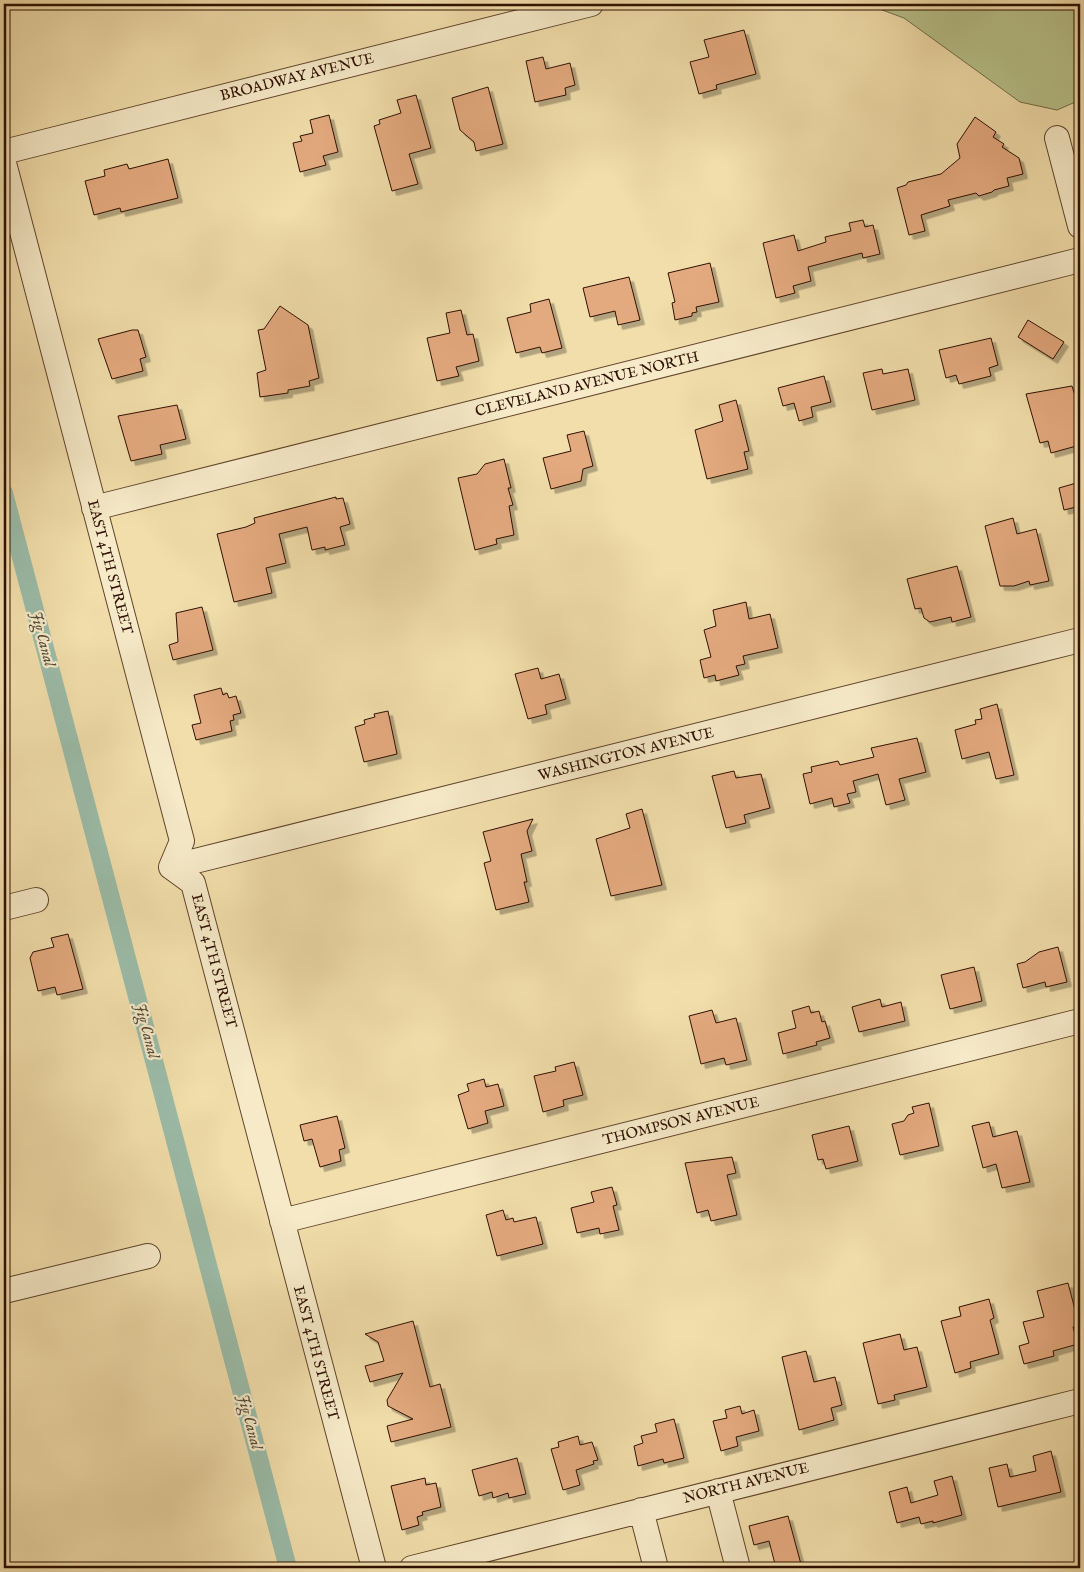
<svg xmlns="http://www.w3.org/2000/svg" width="1084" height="1572" font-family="'IM FELL English',serif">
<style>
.green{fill:#b8c28b;stroke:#746946}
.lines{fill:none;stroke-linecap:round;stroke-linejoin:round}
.canal{stroke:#9bbca9;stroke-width:18}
.building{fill:#e4aa7f;stroke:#2f1000;filter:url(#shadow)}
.minor-casing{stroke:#60442b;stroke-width:26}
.minor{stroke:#f6eac8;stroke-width:24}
.labels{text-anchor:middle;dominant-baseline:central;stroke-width:4.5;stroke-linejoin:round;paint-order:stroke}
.street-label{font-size:15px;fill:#2f1000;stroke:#f6eac8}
.water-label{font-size:16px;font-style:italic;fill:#554c3b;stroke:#f6eac8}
</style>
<defs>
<filter id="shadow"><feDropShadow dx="4.5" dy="4.5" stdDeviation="0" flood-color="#0004"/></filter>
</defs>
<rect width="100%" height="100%" fill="#f1deab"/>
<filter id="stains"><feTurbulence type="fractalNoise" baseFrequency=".004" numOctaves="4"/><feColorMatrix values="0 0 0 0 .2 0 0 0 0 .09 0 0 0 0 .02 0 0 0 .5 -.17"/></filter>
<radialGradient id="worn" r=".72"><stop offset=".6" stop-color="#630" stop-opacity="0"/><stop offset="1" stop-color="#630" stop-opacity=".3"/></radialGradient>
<path class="green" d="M 866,4 L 1080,4 L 1080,100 L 1057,110 L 1020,102 L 904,18 Z"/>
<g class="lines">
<path class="canal" d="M 4,493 L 288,1568"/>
</g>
<path class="building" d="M 744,30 L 756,74 L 716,85 L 717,89 L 699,94 L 690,62 L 709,57 L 704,40 Z
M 543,57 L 546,69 L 570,63 L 575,85 L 565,88 L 566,95 L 535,102 L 526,61 Z
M 488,87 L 503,144 L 476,151 L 474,142 L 460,130 L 452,98 Z
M 416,95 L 431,148 L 409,154 L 418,184 L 392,191 L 374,126 L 380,124 L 379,120 L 401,113 L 397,100 Z
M 329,115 L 338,152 L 323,156 L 326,165 L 300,172 L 293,143 L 302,141 L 300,136 L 313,133 L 310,120 Z
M 975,117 L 996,132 L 993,137 L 1004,144 L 1002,147 L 1019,158 L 1023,174 L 1007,178 L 1009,186 L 994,190 L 992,192 L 979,196 L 976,193 L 948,200 L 950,206 L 921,215 L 925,231 L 909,235 L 897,188 L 906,185 L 908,182 L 941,174 L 960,158 L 957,144 Z
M 168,159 L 178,198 L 121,212 L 120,208 L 94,215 L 85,181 L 105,176 L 104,170 L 127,164 L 129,169 Z
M 863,220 L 865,227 L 873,225 L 880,254 L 863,258 L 862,253 L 808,267 L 811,281 L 793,286 L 795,293 L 776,298 L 763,243 L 794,235 L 798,251 L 826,242 L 825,237 L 851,231 L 849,223 Z
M 710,263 L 719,302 L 696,307 L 697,312 L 692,313 L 692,316 L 675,320 L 672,303 L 675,302 L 668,273 Z
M 629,277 L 640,320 L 618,325 L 615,311 L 590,317 L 583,288 Z
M 549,299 L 562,348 L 542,353 L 540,347 L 516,353 L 507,318 L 531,312 L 530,304 Z
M 280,306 L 308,325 L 319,378 L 309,381 L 310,386 L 288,390 L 288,393 L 260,397 L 257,373 L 266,370 L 258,330 L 264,329 Z
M 461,310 L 467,335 L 473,334 L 479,361 L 456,367 L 459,376 L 437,381 L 427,338 L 450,333 L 446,313 Z
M 1028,320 L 1064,342 L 1053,359 L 1018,337 Z
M 132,330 L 138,330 L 146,357 L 140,359 L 143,371 L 112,379 L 98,339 Z
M 991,338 L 998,365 L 989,368 L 991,376 L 959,384 L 956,375 L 946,378 L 939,350 Z
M 882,369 L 883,374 L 908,369 L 915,400 L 872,410 L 863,373 Z
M 824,376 L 831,402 L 811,407 L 813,417 L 799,421 L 794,403 L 783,406 L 778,388 Z
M 1072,386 L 1076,399 L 1080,398 L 1080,445 L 1051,453 L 1048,441 L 1040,443 L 1026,394 Z
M 736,400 L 749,451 L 744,452 L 748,469 L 707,479 L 695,430 L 723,421 L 719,405 Z
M 177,405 L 186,439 L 160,445 L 162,454 L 131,461 L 118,416 Z
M 584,431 L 593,466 L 583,469 L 581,481 L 551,489 L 543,458 L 571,451 L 567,435 Z
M 504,459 L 511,488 L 508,488 L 513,505 L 509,506 L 514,535 L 496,539 L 497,544 L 475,550 L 458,478 L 477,474 L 485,464 Z
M 1080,482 L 1080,506 L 1064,510 L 1059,488 Z
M 336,497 L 336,499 L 343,498 L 350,524 L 340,527 L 345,545 L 325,550 L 325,547 L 312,550 L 307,527 L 279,534 L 286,563 L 266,568 L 272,593 L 234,602 L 217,534 L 246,527 L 255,523 L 254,518 Z
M 1013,518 L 1017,534 L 1036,529 L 1049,581 L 1030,585 L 1029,581 L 1014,586 L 1000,586 L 985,526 Z
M 957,566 L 971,617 L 952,622 L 951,617 L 930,622 L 924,618 L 921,608 L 915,609 L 907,579 Z
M 746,602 L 749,619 L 770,614 L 778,648 L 743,656 L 745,664 L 736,666 L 739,675 L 716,681 L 715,675 L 704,678 L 700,660 L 711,657 L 704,630 L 716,626 L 713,610 Z
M 202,607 L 213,650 L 173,660 L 169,645 L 178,642 L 176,613 Z
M 538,668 L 541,679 L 559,674 L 566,699 L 545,705 L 547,714 L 528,719 L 515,674 Z
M 221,688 L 223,695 L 227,693 L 229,698 L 236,696 L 241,713 L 233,715 L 234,720 L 230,721 L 232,731 L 196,740 L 192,725 L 201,723 L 194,695 Z
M 997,704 L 1014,775 L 996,779 L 989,752 L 962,759 L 955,730 L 976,724 L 975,720 L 982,719 L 980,709 Z
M 388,711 L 397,754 L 364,762 L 355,727 L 365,724 L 364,720 L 375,717 L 374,714 Z
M 917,738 L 926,772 L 899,779 L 905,800 L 886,805 L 878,774 L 853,781 L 856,792 L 847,794 L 850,803 L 834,807 L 832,798 L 810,804 L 803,774 L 812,772 L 811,767 L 838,761 L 840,765 L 874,757 L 871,748 Z
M 734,771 L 736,778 L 761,774 L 770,808 L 744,815 L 746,823 L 726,828 L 712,776 Z
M 642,809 L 662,885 L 611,896 L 596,839 L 630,828 L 626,814 Z
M 533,819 L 527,831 L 532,851 L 521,854 L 527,882 L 524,882 L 529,902 L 496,910 L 484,863 L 491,861 L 483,832 Z
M 68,934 L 83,989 L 57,995 L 55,987 L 38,991 L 30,958 L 33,952 L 54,947 L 51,938 Z
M 1058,947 L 1067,982 L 1046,987 L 1045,982 L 1023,988 L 1017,964 L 1025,962 L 1039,952 Z
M 974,967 L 982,1001 L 950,1009 L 941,975 Z
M 880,999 L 882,1007 L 901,1002 L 905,1021 L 859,1032 L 852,1007 Z
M 809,1006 L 811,1013 L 819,1011 L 822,1022 L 825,1021 L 830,1038 L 816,1042 L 817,1045 L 783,1054 L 778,1033 L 796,1028 L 792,1011 Z
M 712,1010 L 716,1023 L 736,1018 L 747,1060 L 726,1065 L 724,1058 L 701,1064 L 689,1016 Z
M 574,1062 L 583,1095 L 563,1100 L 564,1106 L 543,1112 L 534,1076 L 556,1071 L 555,1067 Z
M 484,1079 L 486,1087 L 498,1084 L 504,1106 L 485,1111 L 488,1123 L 468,1129 L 458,1095 L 469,1091 L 467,1084 Z
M 929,1103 L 939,1146 L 900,1155 L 892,1124 L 904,1121 L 908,1115 L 914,1113 L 912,1107 Z
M 337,1116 L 345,1148 L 339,1150 L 341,1161 L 320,1167 L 312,1139 L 304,1141 L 300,1125 Z
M 989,1122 L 993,1137 L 1017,1131 L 1030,1182 L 1002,1188 L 996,1164 L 983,1168 L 972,1126 Z
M 849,1126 L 858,1161 L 826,1169 L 823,1159 L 818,1160 L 812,1135 Z
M 732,1157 L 736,1173 L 727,1175 L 737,1215 L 711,1221 L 708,1210 L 697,1213 L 685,1163 Z
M 612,1187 L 617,1205 L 613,1206 L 619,1230 L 600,1234 L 599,1228 L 577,1233 L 571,1208 L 594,1202 L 591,1192 Z
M 503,1210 L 506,1220 L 513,1218 L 514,1222 L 536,1217 L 543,1244 L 497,1256 L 486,1215 Z
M 1068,1283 L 1079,1325 L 1073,1327 L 1078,1344 L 1053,1351 L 1054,1356 L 1024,1364 L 1019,1346 L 1029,1343 L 1023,1322 L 1044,1317 L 1037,1291 Z
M 989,1299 L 994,1318 L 990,1320 L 999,1354 L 970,1362 L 971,1368 L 955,1373 L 941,1321 L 961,1316 L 959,1307 Z
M 413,1321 L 430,1387 L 440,1384 L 451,1427 L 391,1442 L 387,1426 L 413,1419 L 388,1406 L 387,1400 L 403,1373 L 370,1382 L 365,1366 L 384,1361 L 378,1342 L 365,1334 Z
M 900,1334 L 904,1350 L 917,1347 L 927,1387 L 894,1395 L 895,1400 L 878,1404 L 863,1343 Z
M 806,1351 L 814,1382 L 835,1377 L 842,1405 L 831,1408 L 834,1420 L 799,1430 L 782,1357 Z
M 740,1406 L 742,1414 L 754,1410 L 759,1431 L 736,1437 L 738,1446 L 721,1451 L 713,1421 L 727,1418 L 725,1410 Z
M 674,1419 L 684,1458 L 664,1463 L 663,1459 L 638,1466 L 634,1446 L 643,1443 L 641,1436 L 657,1432 L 655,1424 Z
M 578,1436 L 580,1445 L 592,1442 L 598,1460 L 593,1461 L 594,1464 L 576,1470 L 580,1485 L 563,1490 L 551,1449 L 559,1447 L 558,1442 Z
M 1051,1451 L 1061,1492 L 998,1507 L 989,1468 L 1007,1464 L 1010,1477 L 1036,1471 L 1033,1456 Z
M 517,1458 L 526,1494 L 509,1498 L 508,1493 L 493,1498 L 492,1492 L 479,1496 L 472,1470 Z
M 952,1476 L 962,1515 L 933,1523 L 933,1521 L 921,1524 L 919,1517 L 897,1523 L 889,1492 L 907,1487 L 911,1503 L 938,1495 L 934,1481 Z
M 425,1478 L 426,1485 L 436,1483 L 441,1507 L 422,1512 L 423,1515 L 417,1517 L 419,1525 L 402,1530 L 391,1486 Z
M 788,1516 L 802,1568 L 776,1568 L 769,1541 L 754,1545 L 749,1526 Z"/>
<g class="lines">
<g class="minor-casing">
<path id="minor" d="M 1057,138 L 1080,226
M 4,152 L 591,4
M 4,163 L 182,841 L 171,867 L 193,883 L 374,1568
M 94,508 L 1080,260
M 171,867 L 1080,640
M 4,908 L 36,900
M 282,1221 L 1080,1021
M 4,1291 L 148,1256
M 718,1491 L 738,1568
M 641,1510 L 656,1568
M 412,1568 L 1080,1401"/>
</g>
<use href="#minor" class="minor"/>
</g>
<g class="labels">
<g class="street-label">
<text transform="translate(297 77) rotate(-14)">BROADWAY AVENUE</text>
<text transform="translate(587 384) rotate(-14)">CLEVELAND AVENUE NORTH</text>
<text transform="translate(110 567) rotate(75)">EAST 4TH STREET</text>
<text transform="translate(626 754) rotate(-14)">WASHINGTON AVENUE</text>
<text transform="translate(214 961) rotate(75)">EAST 4TH STREET</text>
<text transform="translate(681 1121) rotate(-14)">THOMPSON AVENUE</text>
<text transform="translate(316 1353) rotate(75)">EAST 4TH STREET</text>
<text transform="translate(746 1483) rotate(-14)">NORTH AVENUE</text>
</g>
<g class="water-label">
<text transform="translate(42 639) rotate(75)">Jig Canal</text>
<text transform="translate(146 1031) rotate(75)">Jig Canal</text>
<text transform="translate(249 1422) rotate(75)">Jig Canal</text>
</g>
</g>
<rect width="1084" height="1572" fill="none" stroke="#f1deab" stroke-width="20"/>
<rect x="5" y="5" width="1074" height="1562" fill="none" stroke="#2f1000" stroke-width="2.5"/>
<rect x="10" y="10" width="1064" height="1552" fill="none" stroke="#2f1000"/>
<rect width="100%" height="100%" filter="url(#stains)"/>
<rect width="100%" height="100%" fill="url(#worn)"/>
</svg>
